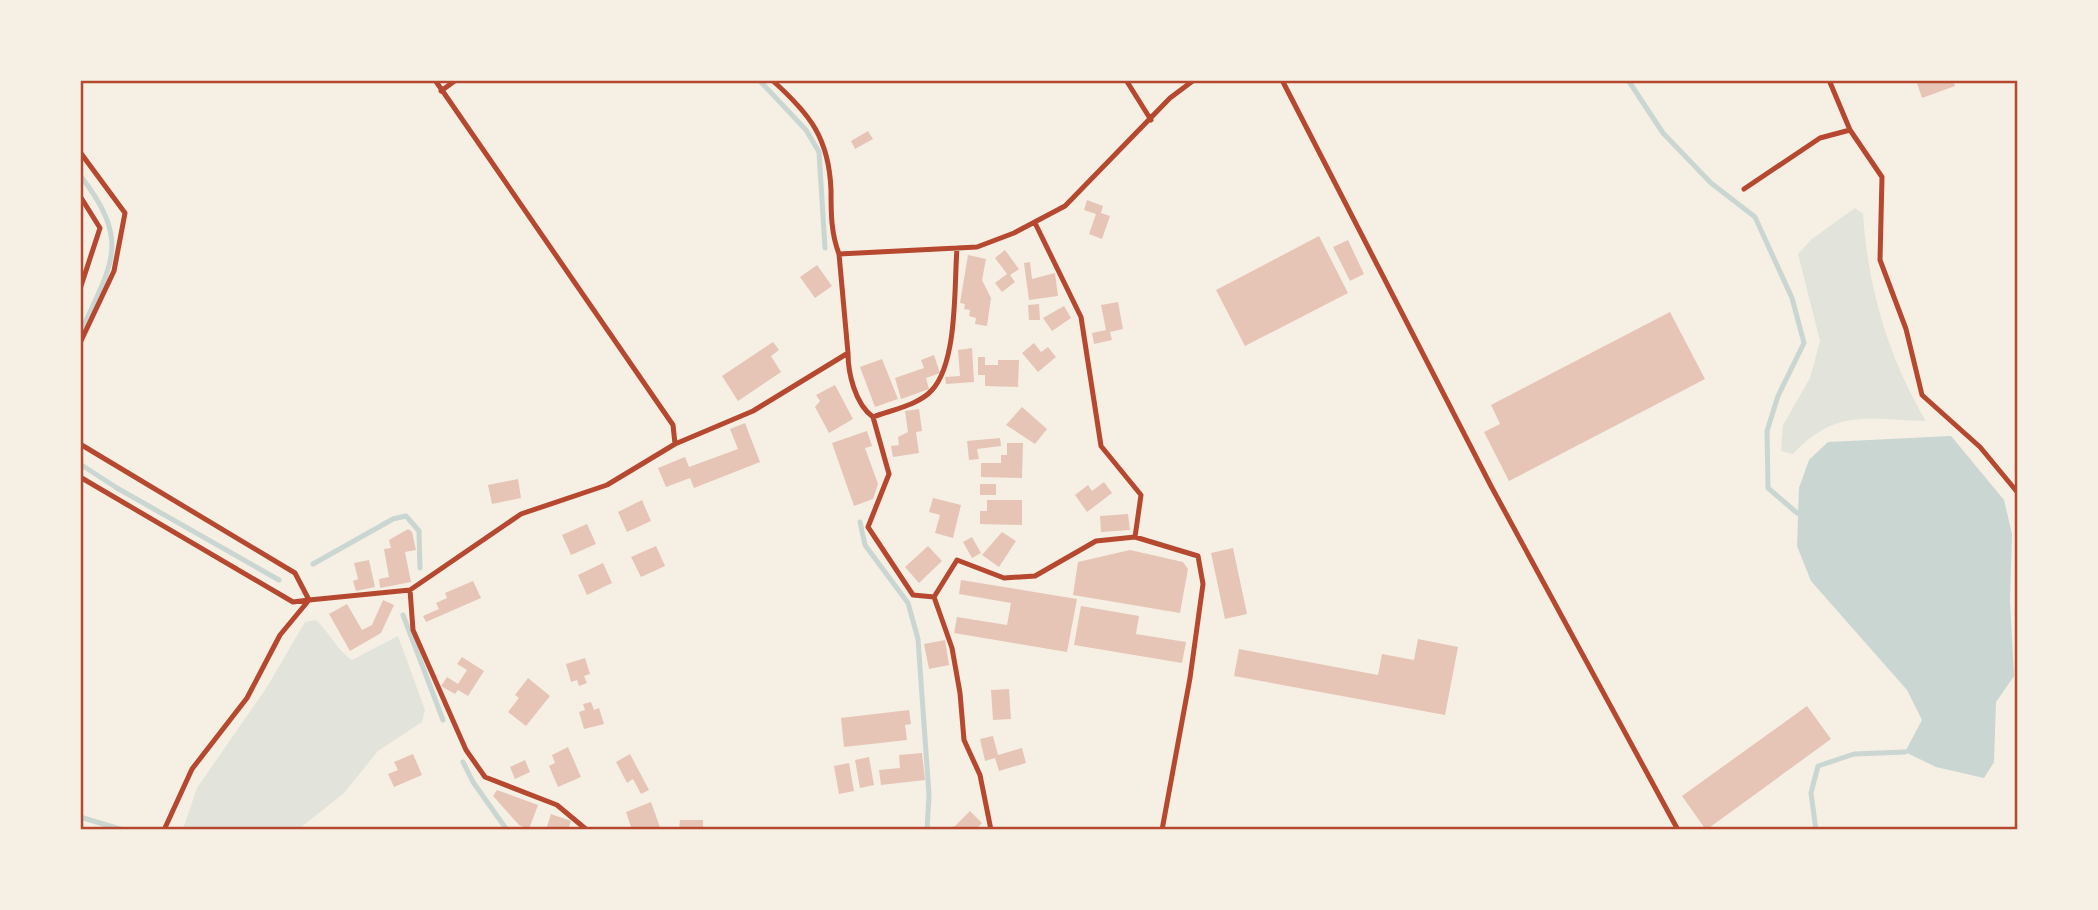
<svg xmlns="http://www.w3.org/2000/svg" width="2098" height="910" font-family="'PT Sans Narrow',sans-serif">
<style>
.green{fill:#e2e4dc}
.water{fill:#c9d6d2}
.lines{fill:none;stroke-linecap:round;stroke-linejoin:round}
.stream{stroke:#c9d6d2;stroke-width:5}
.building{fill:#e6c5b7}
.service{stroke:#b5482f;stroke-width:5}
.neatline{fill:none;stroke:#b5482f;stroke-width:2.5}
</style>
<rect width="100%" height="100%" fill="#f6efe4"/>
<path class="green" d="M 1855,208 L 1863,214 C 1868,287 1888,357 1926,421 C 1868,420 1836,408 1793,454 L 1781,451 L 1783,425 L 1810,378 L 1820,341 L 1798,254 L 1812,239 Z
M 316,620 C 330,633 336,649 352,660 L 398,636 L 425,710 L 422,722 L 378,751 L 344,793 L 299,829 L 183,829 L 197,788 L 267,687 L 305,622 Z"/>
<path class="water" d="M 1951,436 L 2004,500 L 2012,534 L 2010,600 L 2014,676 L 1996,702 L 1994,762 L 1984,778 L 1936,767 L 1905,752 L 1922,720 L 1907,690 L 1811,581 L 1797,546 L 1799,488 L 1809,460 L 1828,442 Z"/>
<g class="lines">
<path class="stream" d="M 759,80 L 806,130 L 819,152 L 825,248
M 1628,80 L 1663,133 L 1711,183 L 1755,217 L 1792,298 L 1804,343 L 1778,396 L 1767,431 L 1768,488 L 1797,513
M 80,175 C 132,243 112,262 80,334
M 80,464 L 117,488 L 279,580
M 860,522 L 865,545 L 908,603 L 918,639 L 929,795 L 927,830
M 313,564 L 393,519 L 406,516 L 419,531 L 420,568
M 403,615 L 443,720
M 463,762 L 473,782 L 507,830
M 80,817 L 123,830
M 1816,830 L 1811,793 L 1818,766 L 1854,754 L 1905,752"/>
</g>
<path class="building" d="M 1916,80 L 1953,80 L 1955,86 L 1922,98 Z
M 868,131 L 873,139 L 855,149 L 851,141 Z
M 1087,200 L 1103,206 L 1101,213 L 1110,216 L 1102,239 L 1089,234 L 1096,214 L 1084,210 Z
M 1319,236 L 1348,293 L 1245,346 L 1216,290 Z
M 1348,240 L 1364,274 L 1350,281 L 1333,247 Z
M 1005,250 L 1019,269 L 1010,275 L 1015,282 L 1002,292 L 995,283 L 1007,274 L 995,258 Z
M 968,255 L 986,259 L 982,280 L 991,298 L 987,326 L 975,324 L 976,318 L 969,316 L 970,310 L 964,309 L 965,304 L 960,303 Z
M 1030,262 L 1032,279 L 1055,273 L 1058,296 L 1029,300 L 1024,263 Z
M 817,265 L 832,286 L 815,298 L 800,277 Z
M 1118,302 L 1123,329 L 1110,332 L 1112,340 L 1094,344 L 1092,333 L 1106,330 L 1101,305 Z
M 1039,304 L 1040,320 L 1029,320 L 1028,305 Z
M 1064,306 L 1071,318 L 1052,331 L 1043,318 Z
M 1670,312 L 1705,379 L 1509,481 L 1484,432 L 1500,424 L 1491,405 Z
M 773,342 L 779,350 L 771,356 L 781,372 L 738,401 L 722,376 Z
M 1034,343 L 1041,352 L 1048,347 L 1056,357 L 1038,372 L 1022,353 Z
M 972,348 L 974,382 L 946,384 L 945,377 L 960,376 L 958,350 Z
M 934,355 L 940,373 L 926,378 L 929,389 L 901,399 L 895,378 L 924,368 L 921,360 Z
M 978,357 L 985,357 L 985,365 L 998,365 L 998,360 L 1019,360 L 1018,387 L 985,386 L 985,375 L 978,375 Z
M 882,359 L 898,399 L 875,407 L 860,367 Z
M 835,385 L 853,419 L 829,433 L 815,407 L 820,401 L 816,395 Z
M 1022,407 L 1047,429 L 1035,444 L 1006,425 Z
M 919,409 L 922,431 L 916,432 L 919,453 L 893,457 L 891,446 L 899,445 L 898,437 L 908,432 L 905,411 Z
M 745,423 L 760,462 L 694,488 L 690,478 L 666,487 L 658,468 L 685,457 L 689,467 L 738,449 L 730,429 Z
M 867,431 L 872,446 L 865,448 L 878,484 L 873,499 L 854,506 L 832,443 Z
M 1000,438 L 1001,446 L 977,449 L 979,459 L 969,460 L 967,441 Z
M 1007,443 L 1023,443 L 1022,478 L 981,477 L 981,463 L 1001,463 L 1001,455 L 1007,455 Z
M 518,479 L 521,498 L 492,504 L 488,485 Z
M 1104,482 L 1112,493 L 1087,512 L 1075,495 L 1088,485 L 1092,491 Z
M 980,484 L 996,484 L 996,495 L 980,495 Z
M 933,498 L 961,505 L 953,538 L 935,533 L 940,515 L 929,512 Z
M 642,500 L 651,521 L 627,532 L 618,512 Z
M 987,500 L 1022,500 L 1022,525 L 980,524 L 980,511 L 987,511 Z
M 1128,514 L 1130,530 L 1101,532 L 1100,516 Z
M 587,524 L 596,544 L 571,555 L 562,535 Z
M 408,529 L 412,532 L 416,550 L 405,552 L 411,582 L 380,588 L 379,579 L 389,577 L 384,549 L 391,548 L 389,540 Z
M 1002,532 L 1016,541 L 999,567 L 982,555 Z
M 972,537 L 981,553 L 972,558 L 963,542 Z
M 656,546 L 665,566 L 641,577 L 631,557 Z
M 928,546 L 942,561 L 919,583 L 905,567 Z
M 1233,548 L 1247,614 L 1225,619 L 1211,553 Z
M 1130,550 L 1183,562 L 1188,569 L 1180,613 L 1073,595 L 1078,562 Z
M 369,560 L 375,587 L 356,591 L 353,581 L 358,579 L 354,563 Z
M 603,563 L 612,583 L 587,595 L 578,575 Z
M 961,580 L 1077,599 L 1067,652 L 954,633 L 957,617 L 1007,625 L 1011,603 L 959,594 Z
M 473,581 L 481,598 L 426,622 L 423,616 L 439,609 L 436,603 L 447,598 L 445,593 Z
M 383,600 L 394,605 L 381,633 L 350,651 L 329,614 L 347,604 L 362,630 L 372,625 Z
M 1081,606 L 1139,616 L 1136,634 L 1186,642 L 1182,663 L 1074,645 Z
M 1418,639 L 1458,647 L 1445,715 L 1234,676 L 1239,649 L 1378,675 L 1382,654 L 1414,660 Z
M 945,640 L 949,665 L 929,669 L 924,644 Z
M 462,657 L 484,671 L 468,696 L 458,690 L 455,694 L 441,686 L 447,677 L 458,684 L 467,670 L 457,664 Z
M 585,658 L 590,674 L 584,676 L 587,683 L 579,686 L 577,680 L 571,682 L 566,664 Z
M 528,678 L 550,696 L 526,726 L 508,712 L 519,698 L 515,695 Z
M 1009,689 L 1011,719 L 993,720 L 991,690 Z
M 591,702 L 594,710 L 599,708 L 604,724 L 584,729 L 579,712 L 585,710 L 583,704 Z
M 1807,706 L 1831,739 L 1706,830 L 1682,796 Z
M 909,710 L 911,724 L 905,725 L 907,740 L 844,747 L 841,718 Z
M 993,736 L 998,755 L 1022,748 L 1026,763 L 999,771 L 995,758 L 985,761 L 980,739 Z
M 568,747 L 581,777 L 558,787 L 549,766 L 555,763 L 552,755 Z
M 922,753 L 925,780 L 881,785 L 879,770 L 900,768 L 899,755 Z
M 413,754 L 422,775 L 394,787 L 388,774 L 398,770 L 394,762 Z
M 630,754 L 649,790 L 641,794 L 633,779 L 627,783 L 616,762 Z
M 869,757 L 874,785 L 860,788 L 855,760 Z
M 525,760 L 530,772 L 515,779 L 510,767 Z
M 849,763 L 854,791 L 839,794 L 834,766 Z
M 497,790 L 538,805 L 529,829 L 519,825 L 493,796 Z
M 651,802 L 661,830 L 632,830 L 626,812 Z
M 970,811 L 982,823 L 975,830 L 943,830 L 955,826 Z
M 551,814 L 571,821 L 568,830 L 546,830 Z
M 680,820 L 703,820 L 703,827 L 719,827 L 719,830 L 679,830 Z"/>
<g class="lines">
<path class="service" d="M 435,80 L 673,425 L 675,444
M 772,80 C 810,114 829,138 831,190 C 831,213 831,233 839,254
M 1126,80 L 1151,120
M 1282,80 L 1491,486 L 1678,830
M 1829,80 L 1850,130 L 1882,177 L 1880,260 L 1906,329 L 1922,395 L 1980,447 L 2018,493
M 441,91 L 456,80
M 80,152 L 125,213 L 114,271 L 80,343
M 1744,189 L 1820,138 L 1850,130
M 80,196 L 100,228 L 80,289
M 848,353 C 848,373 855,404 873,417
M 80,444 L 295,573 L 309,600 L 293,602 L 80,477
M 1135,537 L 1198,556 L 1203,584 L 1190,678 L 1162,830
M 410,590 L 413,630 L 466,750 L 485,777 L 557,805 L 587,830
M 934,597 L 913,595 L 868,527 L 889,474 L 873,417 C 891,410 919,405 932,390 C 958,361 954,286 957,248
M 164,830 L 192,769 L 247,698 L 280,635 L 309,600 L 410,590 L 521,514 L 607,485 L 675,444 L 753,411 L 848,353 L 839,254 L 977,247 L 1014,233 L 1065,206 L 1170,98 L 1194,80
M 991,830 L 980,775 L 964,740 L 960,693 L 952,648 L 934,597 L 957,560 L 1004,578 L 1035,576 L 1096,541 L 1135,537 L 1141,495 L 1101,446 L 1081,317 L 1035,223"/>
</g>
<rect width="2098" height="910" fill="none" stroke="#f6efe4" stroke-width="164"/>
<rect x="82" y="82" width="1934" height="746" class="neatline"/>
</svg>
